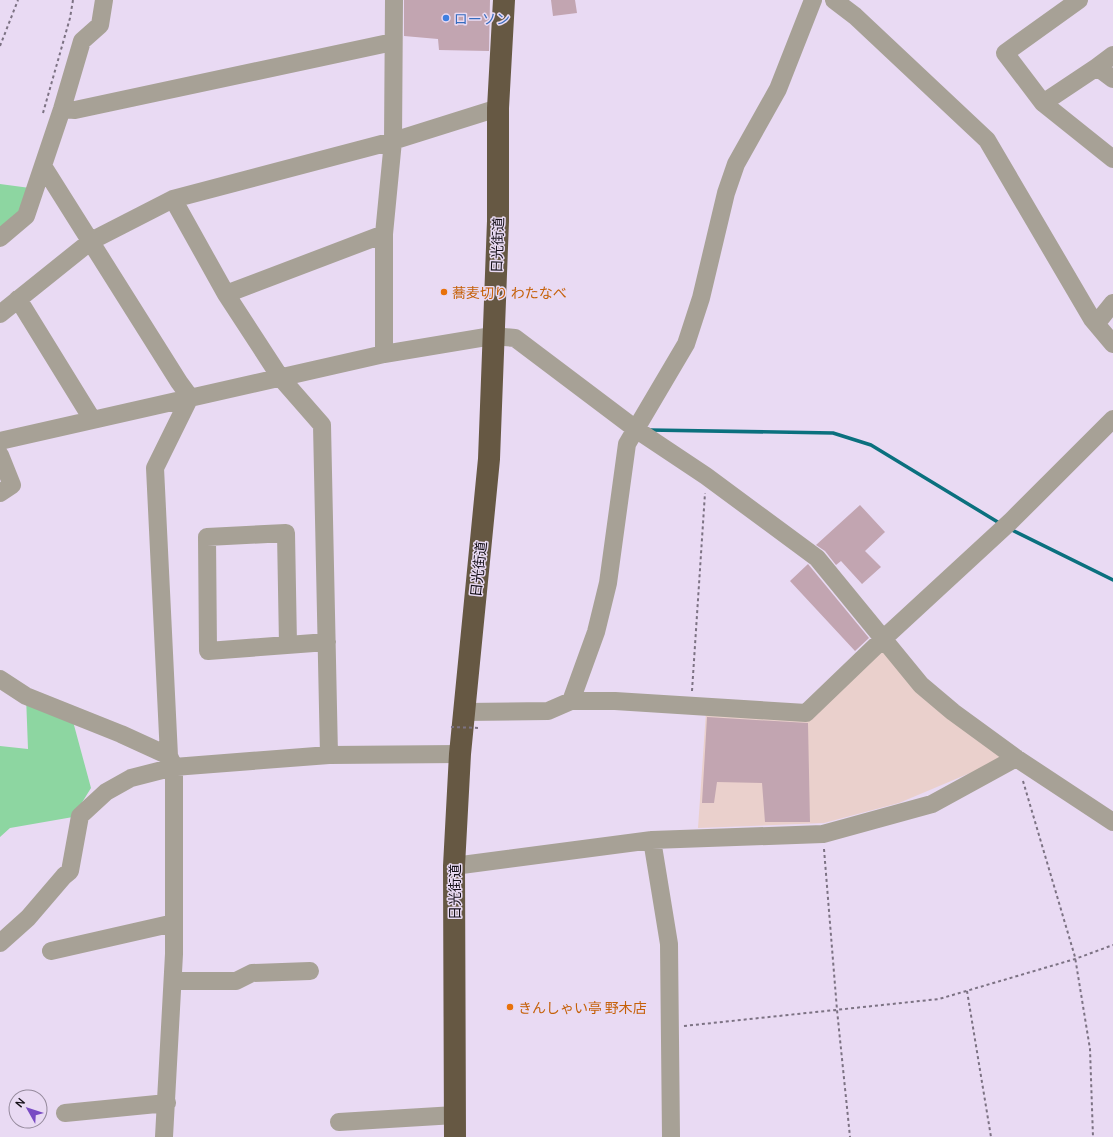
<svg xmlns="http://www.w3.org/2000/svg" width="1113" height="1137" font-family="Manrope,'Noto Sans JP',sans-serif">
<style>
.industrial{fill:#ead0cc}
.green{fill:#8dd6a1}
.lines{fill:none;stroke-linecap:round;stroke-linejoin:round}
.stream{stroke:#0b707e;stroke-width:3.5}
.building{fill:#c2a5b1}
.path{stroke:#7c7283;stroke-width:2;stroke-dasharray:3 3;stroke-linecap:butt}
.minor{stroke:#a7a196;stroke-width:18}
.highway{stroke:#665843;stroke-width:22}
.path-bridge{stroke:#7c7283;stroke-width:2;stroke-dasharray:3 3;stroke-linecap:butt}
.shop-dot{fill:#3f7fe0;stroke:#e9daf3;stroke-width:1.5}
.food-dot{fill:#e8710a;stroke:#e9daf3;stroke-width:1.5}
.labels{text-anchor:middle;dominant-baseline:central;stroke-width:3;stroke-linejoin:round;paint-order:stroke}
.shop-label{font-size:14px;fill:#366cbe;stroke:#e9daf3;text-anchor:start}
.street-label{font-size:14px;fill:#140f17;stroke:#e9daf3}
.food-label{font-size:14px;fill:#c56008;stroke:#e9daf3;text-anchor:start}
</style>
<rect width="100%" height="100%" fill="#e9daf3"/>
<path class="industrial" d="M 884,645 L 1008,757 L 899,803 L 824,823 L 698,828 L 706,712 L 811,714 Z"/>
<path class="green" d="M 0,184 L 30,188 L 26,216 L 0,238 Z
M 26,696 L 71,714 L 91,788 L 73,817 L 10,828 L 0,837 L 0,746 L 28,749 Z"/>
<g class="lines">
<path class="stream" d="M 649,430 L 833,433 L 871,445 L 1001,524
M 1010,529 L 1113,580"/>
</g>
<path class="building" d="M 404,0 L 490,0 L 489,51 L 439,50 L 438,39 L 404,36 Z
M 551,0 L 575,0 L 577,13 L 553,16 Z
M 860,505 L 885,532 L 865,551 L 881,567 L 862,584 L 841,561 L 836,565 L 825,551 L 816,545 Z
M 808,564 L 869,638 L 855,651 L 790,581 Z
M 707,717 L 808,723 L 810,822 L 765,822 L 762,783 L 717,782 L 714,803 L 702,803 Z"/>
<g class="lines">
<path class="path" d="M 0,46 L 18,0
M 43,113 L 70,18 L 73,0
M 692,691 L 705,493
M 1023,781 L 1075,957 L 1090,1049 L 1093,1137
M 824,849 L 837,1010 L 850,1137
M 967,991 L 991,1137
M 684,1026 L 939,999 L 1075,959 L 1113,945"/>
<path class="minor" d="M 834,0 L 855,16 L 987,140 L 1092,319 L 1113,344
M 1079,0 L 1005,53 L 1043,103 L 1113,159
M 1097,67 L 1113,55
M 1043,103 L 1097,67 L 1113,79
M 62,109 L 75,110 L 393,42
M 43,166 L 179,382 L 190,397 L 155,468 L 169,756 L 174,767 L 174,954 L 164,1137
M 173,199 L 226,294 L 280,377 L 322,425 L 329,755
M 0,238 L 26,216 L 62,109 L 82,41 L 100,25 L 104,0
M 226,294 L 384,234
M 18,299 L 92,419
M 0,314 L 91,241 L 173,199 L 393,141 L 498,108
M 1096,324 L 1113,303
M 384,354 L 384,234 L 393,141 L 394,0
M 0,441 L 384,354 L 492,336 L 515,338 L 637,430 L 706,476 L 817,558 L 921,685 L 953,712 L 1016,758 L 1113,822
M 0,455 L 12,485 L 0,493
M 288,645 L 286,533 L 207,537 L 208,651 L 327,642
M 0,679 L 26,696 L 121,734 L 169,756
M 571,701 L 596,632 L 608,583 L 627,444 L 686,344 L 701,298 L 726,193 L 736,164 L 778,89 L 813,0
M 464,712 L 548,711 L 571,701 L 615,701 L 806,713 L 883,639 L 1012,520 L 1113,419
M 652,840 L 669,944 L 671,1137
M 454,866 L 652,840 L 823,834 L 932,804 L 1016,758
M 0,943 L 28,918 L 64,876 L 70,871 L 80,816 L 106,792 L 131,778 L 174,767 L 329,755 L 460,754
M 51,951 L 174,923
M 173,981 L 236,981 L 252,973 L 310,971
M 65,1113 L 167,1103
M 339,1122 L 455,1115"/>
<path class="highway" d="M 455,1137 L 454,866 L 460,754 L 489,459 L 498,221 L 498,108 L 504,0"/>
<path class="path-bridge" d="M 451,727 L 480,728"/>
</g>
<circle class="shop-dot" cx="446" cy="18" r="4"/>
<g class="food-dot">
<circle cx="444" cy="292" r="4"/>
<circle cx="510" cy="1007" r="4"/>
</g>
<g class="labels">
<g class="shop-label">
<text x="454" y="18">ローソン</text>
</g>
<g class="street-label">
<text transform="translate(497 245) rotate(-88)">日光街道</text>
<text transform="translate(478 569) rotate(-84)">日光街道</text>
<text transform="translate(454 892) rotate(-90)">日光街道</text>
</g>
<g class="food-label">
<text x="452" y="292">蕎麦切り わたなべ</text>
<text x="518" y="1007">きんしゃい亭 野木店</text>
</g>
</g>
<g transform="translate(28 1109) rotate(309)"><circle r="19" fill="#e9daf3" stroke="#94899b"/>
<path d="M0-3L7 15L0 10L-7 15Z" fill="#794bc3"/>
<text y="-6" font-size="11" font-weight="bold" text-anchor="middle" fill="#140f17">N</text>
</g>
</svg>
